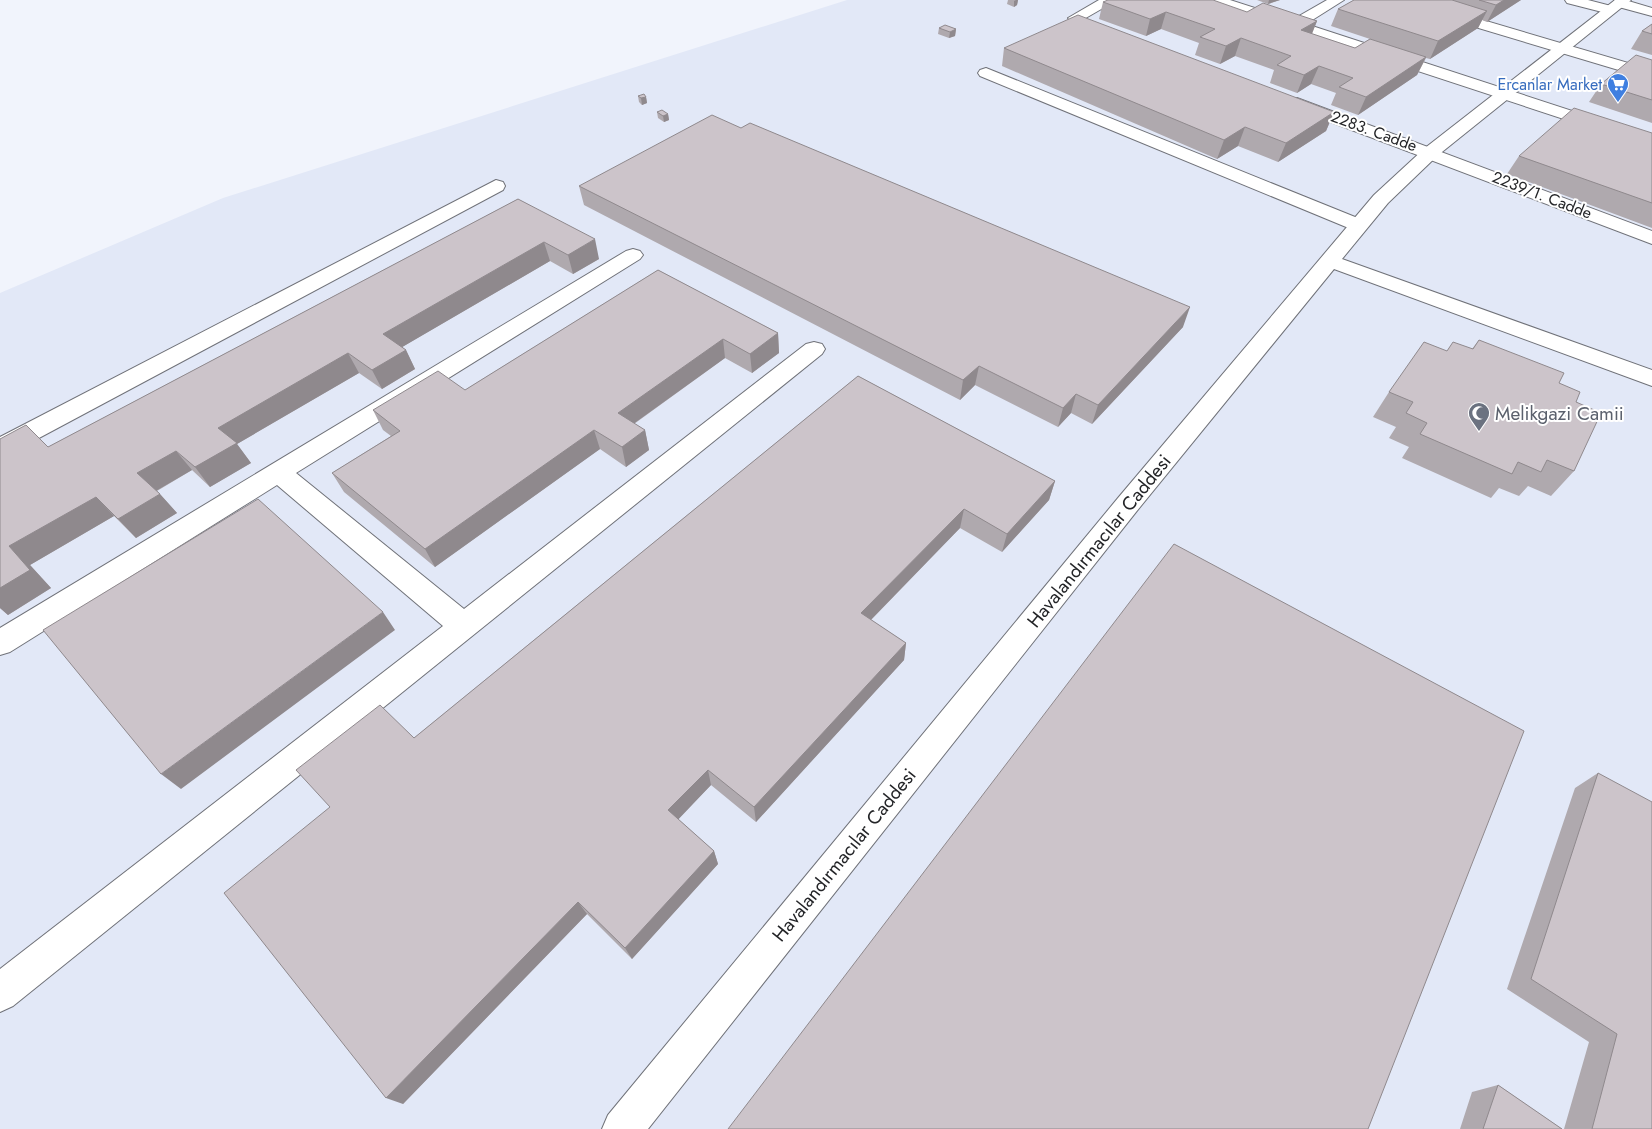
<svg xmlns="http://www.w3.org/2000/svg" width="1652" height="1129" font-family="Jost,sans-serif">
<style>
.built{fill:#e2e8f7}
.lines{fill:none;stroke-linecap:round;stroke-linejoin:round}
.street-casing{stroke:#707279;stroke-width:2}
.secondary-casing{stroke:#707279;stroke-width:2}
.street{fill:#fff;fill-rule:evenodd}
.secondary{fill:#fff;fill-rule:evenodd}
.wall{fill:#afa9ae}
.shaded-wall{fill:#8f898d}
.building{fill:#ccc4ca;stroke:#8f898d}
.labels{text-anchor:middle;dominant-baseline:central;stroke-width:4;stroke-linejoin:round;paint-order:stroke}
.far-shop-label{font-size:16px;fill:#366cbe;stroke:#fff;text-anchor:end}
.far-street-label{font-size:16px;fill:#242528;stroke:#fff}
.worship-label{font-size:19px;fill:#5b616d;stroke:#fff;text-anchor:start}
.street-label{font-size:19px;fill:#242528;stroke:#fff}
</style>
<rect width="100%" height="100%" fill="#f1f4fc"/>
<path class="built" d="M 847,0 L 1652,0 L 1652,1129 L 0,1129 L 0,293 L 223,198 Z"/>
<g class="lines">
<g class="street-casing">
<path id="street" d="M 1099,0 L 1117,0 L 1084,19 L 1109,29 L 1111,32 L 1104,36 L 1076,27 L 1068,18 Z
M 1209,0 L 1230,0 L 1292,20 L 1327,0 L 1344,0 L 1306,24 L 1652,137 L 1652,148 L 1211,3 Z
M 1393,0 L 1415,0 L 1652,70 L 1652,80 L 1395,3 Z
M 1565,0 L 1588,0 L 1615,7 L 1617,10 L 1610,14 L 1567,3 Z
M 1615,0 L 1625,0 L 1652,8 L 1652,16 L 1615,6 L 1613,3 Z
M 986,68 L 1365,221 L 1368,225 L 1365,229 L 1351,229 L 980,76 L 978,73 L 980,70 Z
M 1297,98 L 1652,231 L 1652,244 L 1291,107 L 1289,103 L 1291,99 Z
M 496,180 L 503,182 L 505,186 L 503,190 L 9,454 L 0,457 L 0,437 Z
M 633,249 L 640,251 L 643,255 L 640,259 L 296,473 L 464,609 L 806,344 L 814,342 L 822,344 L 825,349 L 822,354 L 13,1006 L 0,1012 L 0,969 L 443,626 L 277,485 L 10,652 L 0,655 L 0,628 L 626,251 Z"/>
</g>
<g class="secondary-casing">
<path id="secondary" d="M 1615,0 L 1631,0 L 1437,156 L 1388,203 L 1342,259 L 1652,370 L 1652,386 L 1334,269 L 1136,512 L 648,1129 L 602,1129 L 608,1115 L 1118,498 L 1374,195 L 1425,148 Z"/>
</g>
<use href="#street" class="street"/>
<use href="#secondary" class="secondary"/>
</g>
<path class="wall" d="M 1008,0 L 1018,0 L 1017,5 L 1014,7 L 1007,4 Z
M 1257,0 L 1280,0 L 1268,4 Z
M 1354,0 L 1521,0 L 1487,22 L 1482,20 L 1478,28 L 1430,59 L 1426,58 L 1417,75 L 1358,115 L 1331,105 L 1336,93 L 1311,84 L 1297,93 L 1270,83 L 1274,70 L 1235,56 L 1220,64 L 1195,55 L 1199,43 L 1161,29 L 1146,36 L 1099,19 L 1103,2 L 1247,12 L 1317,21 L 1312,34 L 1355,48 L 1370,39 L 1331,26 L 1338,9 Z
M 1652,24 L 1652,55 L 1631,49 L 1642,31 Z
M 939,28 L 956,29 L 955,36 L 949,38 L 938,34 Z
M 1004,48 L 1334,112 L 1326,131 L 1278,162 L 1238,146 L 1217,159 L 1002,66 Z
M 1652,60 L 1652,123 L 1589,102 L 1601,84 Z
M 638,96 L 646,97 L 647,103 L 642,105 L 639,102 Z
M 657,112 L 668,114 L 669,120 L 664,122 L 658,118 Z
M 1652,133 L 1652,228 L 1507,174 L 1519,156 Z
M 579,186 L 1183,327 L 1092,424 L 1071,413 L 1058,427 L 975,385 L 960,400 L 584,205 Z
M 518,199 L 599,259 L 573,274 L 550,261 L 402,347 L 406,350 L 415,369 L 382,389 L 359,373 L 237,444 L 251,463 L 210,487 L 192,470 L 157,491 L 177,513 L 136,538 L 114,516 L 30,565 L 51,588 L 8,615 L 0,608 L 0,439 L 48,447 Z
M 658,270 L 778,333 L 779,353 L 752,373 L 725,358 L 634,424 L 645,430 L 649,450 L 626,467 L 600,449 L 435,567 L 344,492 L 332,473 L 391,436 L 383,430 L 373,410 L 465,390 Z
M 1479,340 L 1559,383 L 1576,402 L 1574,471 L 1551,496 L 1528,486 L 1519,496 L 1499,488 L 1491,498 L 1402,458 L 1409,447 L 1389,438 L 1396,427 L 1373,417 L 1389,392 L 1447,351 L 1472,349 Z
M 858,376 L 1055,481 L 1049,500 L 1002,552 L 960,528 L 871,620 L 906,643 L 904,660 L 756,822 L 711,785 L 678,819 L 714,851 L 718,864 L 632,959 L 587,914 L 403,1104 L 414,738 Z
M 1598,773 L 1652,1129 L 1564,1129 L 1589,1042 L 1507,989 L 1575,788 Z
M 1498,1085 L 1562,1129 L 1460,1129 L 1472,1092 Z"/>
<path class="shaded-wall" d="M 1016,0 L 1018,0 L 1017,5 L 1014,7 L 1014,1 Z
M 1269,0 L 1280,0 L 1268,4 Z
M 1504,0 L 1521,0 L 1487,22 L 1496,5 Z
M 1487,11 L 1478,28 L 1430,59 L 1438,41 Z
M 1166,12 L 1161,29 L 1146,36 L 1150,19 Z
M 1317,21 L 1310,38 L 1301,30 Z
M 956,29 L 955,36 L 949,38 L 950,32 Z
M 1241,38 L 1235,56 L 1220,64 L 1226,46 Z
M 1426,57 L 1417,75 L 1358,115 L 1366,97 Z
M 1319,66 L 1311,84 L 1297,93 L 1304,75 Z
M 646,97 L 647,103 L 642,105 L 641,98 Z
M 1334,112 L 1326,131 L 1278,162 L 1286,143 Z
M 668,114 L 669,120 L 664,122 L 663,116 Z
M 1245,127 L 1238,146 L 1217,159 L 1224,140 Z
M 595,239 L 599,259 L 573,274 L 568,255 Z
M 544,242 L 550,261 L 392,353 L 383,334 Z
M 1190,307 L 1183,327 L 1092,424 L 1098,405 Z
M 778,333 L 779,353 L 752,373 L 750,354 Z
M 723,339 L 725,358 L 622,432 L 618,413 Z
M 406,350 L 415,369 L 382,389 L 372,370 Z
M 348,353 L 359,373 L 237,444 L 251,463 L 210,487 L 195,467 L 218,428 Z
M 979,366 L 975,385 L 960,400 L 963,380 Z
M 1076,394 L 1071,413 L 1058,427 L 1063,408 Z
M 594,430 L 600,449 L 435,567 L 425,549 Z
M 645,430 L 649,450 L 626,467 L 622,447 Z
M 176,451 L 192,470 L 154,492 L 137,473 Z
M 1055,481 L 1049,500 L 1002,552 L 1007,534 Z
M 160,494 L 177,513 L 136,538 L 118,519 Z
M 96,497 L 114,516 L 30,565 L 51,588 L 8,615 L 0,608 L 0,588 L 9,546 Z
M 964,509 L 960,528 L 860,631 L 861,613 Z
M 383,612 L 395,630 L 181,789 L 161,774 Z
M 906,643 L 904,660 L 756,822 L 754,807 Z
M 708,770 L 711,785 L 673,825 L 668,810 Z
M 714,851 L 718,864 L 632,959 L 625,948 Z
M 578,902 L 587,914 L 403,1104 L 386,1098 Z"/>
<path class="building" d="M 1108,0 L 1213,0 L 1247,12 L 1263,3 L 1317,21 L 1301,30 L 1355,48 L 1370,39 L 1426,57 L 1366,97 L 1339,87 L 1353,78 L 1319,66 L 1304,75 L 1277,65 L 1291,56 L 1241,38 L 1226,46 L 1200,37 L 1215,29 L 1166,12 L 1150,19 L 1103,2 Z
M 1354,0 L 1452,0 L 1487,11 L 1438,41 L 1338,9 Z
M 1479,0 L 1504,0 L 1496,5 Z
M 1078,15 L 1334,112 L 1286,143 L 1245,127 L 1224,140 L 1004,48 Z
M 1652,24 L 1652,34 L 1642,31 Z
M 945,25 L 956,29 L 950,32 L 939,28 Z
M 1636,55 L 1652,60 L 1652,100 L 1601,84 Z
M 644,94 L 646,97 L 641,98 L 638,96 Z
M 1574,108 L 1652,133 L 1652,203 L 1519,156 Z
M 662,110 L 668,114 L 663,116 L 657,112 Z
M 712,115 L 741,128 L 750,123 L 1190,307 L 1098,405 L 1076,394 L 1063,408 L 979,366 L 963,380 L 579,186 Z
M 518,199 L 595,239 L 568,255 L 544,242 L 383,334 L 406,350 L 372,370 L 348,353 L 218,428 L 237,443 L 195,467 L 176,451 L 137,473 L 160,494 L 118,519 L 96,497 L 9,546 L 30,570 L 0,588 L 0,439 L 26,425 L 48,447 Z
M 658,270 L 778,333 L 750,354 L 723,339 L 618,413 L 645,430 L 622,447 L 594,430 L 425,549 L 332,473 L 400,431 L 373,410 L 438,371 L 465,390 Z
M 1479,340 L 1564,373 L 1559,383 L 1580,392 L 1576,402 L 1601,413 L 1574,471 L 1547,460 L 1541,472 L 1518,462 L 1512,474 L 1420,434 L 1427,423 L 1406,413 L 1413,402 L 1389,392 L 1424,342 L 1447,351 L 1453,342 L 1473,349 Z
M 858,376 L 1055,481 L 1007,534 L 964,509 L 861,613 L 906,643 L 754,807 L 708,770 L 668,810 L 714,851 L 625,948 L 578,902 L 386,1098 L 224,893 L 330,807 L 296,770 L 380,705 L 414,738 Z
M 258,499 L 383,612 L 161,774 L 43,630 Z
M 1174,544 L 1524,731 L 1368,1129 L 728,1129 Z
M 1598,773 L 1652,802 L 1652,1129 L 1592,1129 L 1617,1034 L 1531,979 Z
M 1498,1085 L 1562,1129 L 1483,1129 Z"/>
<defs>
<g id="supermarket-pin" transform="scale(1.125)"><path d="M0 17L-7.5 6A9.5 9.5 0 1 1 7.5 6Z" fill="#3f7fe0" stroke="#fff"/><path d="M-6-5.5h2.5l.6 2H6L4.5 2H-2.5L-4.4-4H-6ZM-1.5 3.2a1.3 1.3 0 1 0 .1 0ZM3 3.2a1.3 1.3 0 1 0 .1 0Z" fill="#fff"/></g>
<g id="mosque-pin" transform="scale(1.125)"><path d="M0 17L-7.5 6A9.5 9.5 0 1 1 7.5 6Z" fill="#6b7280" stroke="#fff"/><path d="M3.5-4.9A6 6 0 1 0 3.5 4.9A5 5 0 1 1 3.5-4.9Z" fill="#fff"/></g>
</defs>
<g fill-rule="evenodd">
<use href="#supermarket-pin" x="1618" y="84"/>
<use href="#mosque-pin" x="1479" y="413"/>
</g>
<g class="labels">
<g class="far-shop-label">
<text x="1602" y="84">Ercanlar Market</text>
</g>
<g class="far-street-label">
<text transform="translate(1374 131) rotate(20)">2283. Cadde</text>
<text transform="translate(1542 195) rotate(21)">2239/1. Cadde</text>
</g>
<g class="worship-label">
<text x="1495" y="413">Melikgazi Camii</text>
</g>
<g class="street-label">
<text transform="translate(1099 541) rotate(-51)">Havalandırmacılar Caddesi</text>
<text transform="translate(844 855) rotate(-51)">Havalandırmacılar Caddesi</text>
</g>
</g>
</svg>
